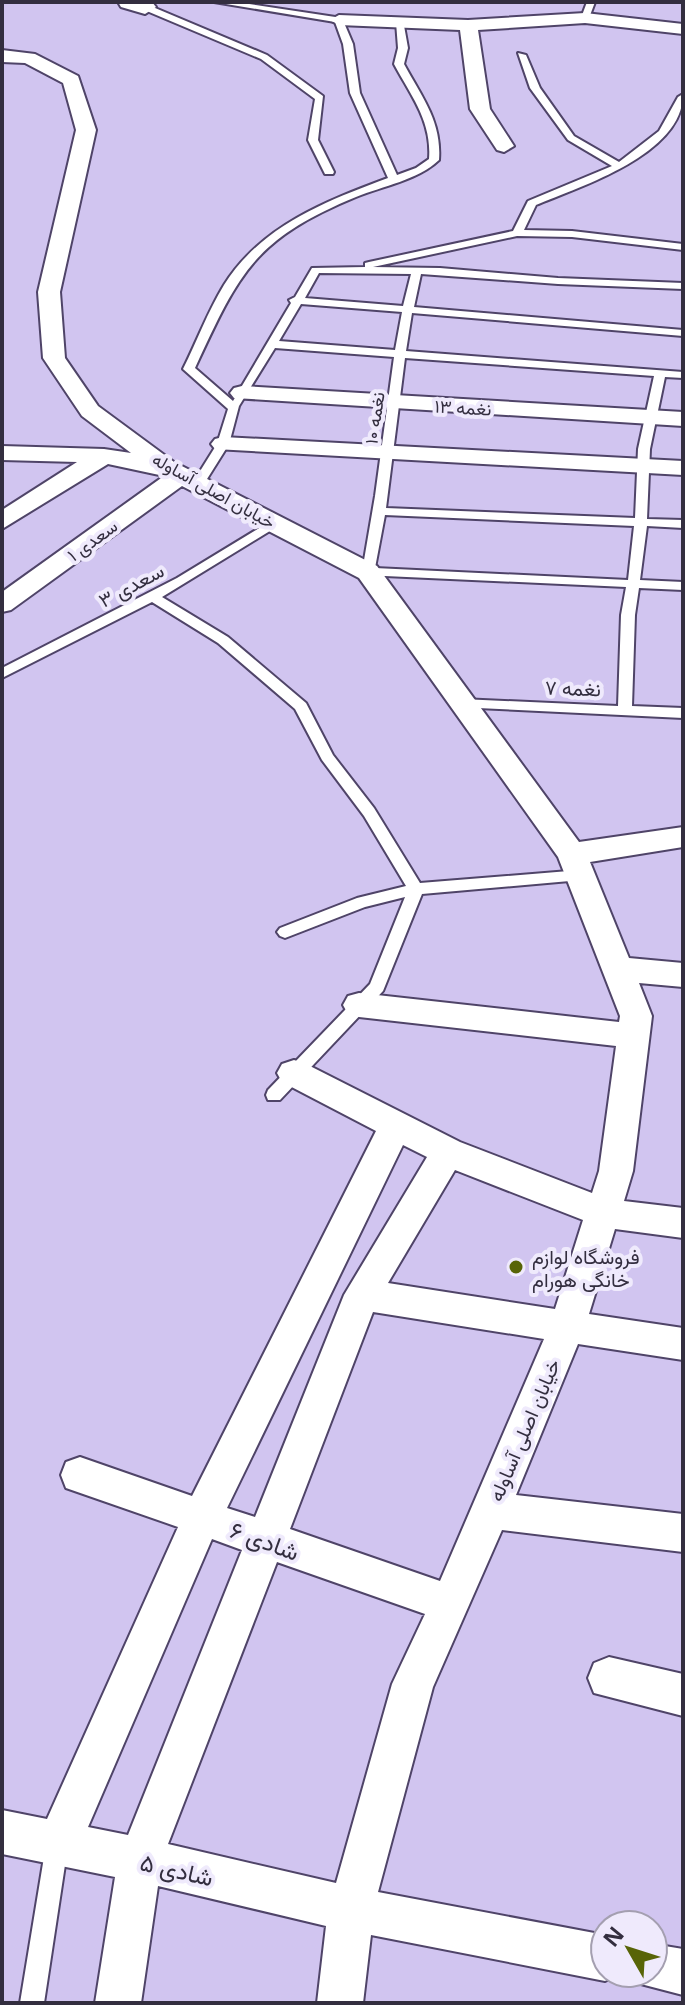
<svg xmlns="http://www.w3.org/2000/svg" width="685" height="2005" font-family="'Noto Sans',Vazirmatn,sans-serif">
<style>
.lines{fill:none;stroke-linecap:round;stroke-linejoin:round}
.service-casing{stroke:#4f4468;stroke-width:4}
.minor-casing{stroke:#4f4468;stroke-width:4}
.tertiary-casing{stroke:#4f4468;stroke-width:4}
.service{fill:#fff;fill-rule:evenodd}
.minor{fill:#fff;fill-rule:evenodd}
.tertiary{fill:#fff;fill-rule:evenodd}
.poi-dot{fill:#586407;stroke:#efeafc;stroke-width:3}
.labels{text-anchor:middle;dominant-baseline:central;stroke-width:8;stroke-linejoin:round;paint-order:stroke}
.far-street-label{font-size:18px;fill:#332e3f;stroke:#efeafc}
.street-label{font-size:20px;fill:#332e3f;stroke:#efeafc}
.poi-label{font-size:20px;fill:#332e3f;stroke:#efeafc;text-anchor:start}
.near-street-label{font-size:24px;fill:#332e3f;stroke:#efeafc}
</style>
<rect width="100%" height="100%" fill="#d1c5f0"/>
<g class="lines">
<g class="service-casing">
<path id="service" d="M 214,2 L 236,2 L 342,18 L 353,44 L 360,93 L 397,175 L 416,168 L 429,159 C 432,121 411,96 394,64 L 398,48 L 396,22 L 403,20 L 408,48 L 404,64 C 421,96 442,121 439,160 C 418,180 383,186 356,197 C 254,239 239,273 195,368 L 233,401 L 291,303 L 289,300 L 295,297 L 312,268 L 365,267 L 365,263 L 369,262 L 513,231 L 528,201 L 612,166 L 568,140 L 530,88 L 518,53 L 526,55 L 540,88 L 574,136 L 619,162 L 659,131 L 678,97 L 683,94 C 683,154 582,186 536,205 L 524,230 L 572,231 L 683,244 L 683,250 L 572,237 L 517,236 L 373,267 L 440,268 L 558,278 L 683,283 L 683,289 L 558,284 L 421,274 L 414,307 L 683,330 L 683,336 L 412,313 L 406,351 L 683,372 L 683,378 L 665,377 L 650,449 L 647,519 L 683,520 L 683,528 L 647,526 L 640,580 L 683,582 L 683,590 L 639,588 L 635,615 L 632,706 L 683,708 L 683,718 L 456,707 L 454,704 L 461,699 L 618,706 L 621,615 L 626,587 L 363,575 L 362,572 L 375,496 L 394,357 L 275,348 L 239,406 L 229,444 L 202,487 L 198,488 L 192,484 L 217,444 L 228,409 L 183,369 C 197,341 208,311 224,285 C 261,226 326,201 388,178 L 350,93 L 343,44 L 335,22 ZM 319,273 L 411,274 L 403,306 L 305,298 ZM 301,304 L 402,312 L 395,350 L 279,341 ZM 405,358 L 654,376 L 638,449 L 635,518 L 386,508 ZM 385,515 L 634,526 L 628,580 L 375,568 Z
M 587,2 L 595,2 L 589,18 L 585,21 L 581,18 Z
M 142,5 L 148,5 L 267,55 L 323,96 L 318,140 L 334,172 L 333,174 L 325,174 L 308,140 L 315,99 L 261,59 L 142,9 Z
M 274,519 L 280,523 L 278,526 L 162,597 L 228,637 L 306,703 L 333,755 L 374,808 L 420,883 L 581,870 L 589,875 L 581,880 L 422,894 L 383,991 L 280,1100 L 268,1100 L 266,1095 L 268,1090 L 370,984 L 405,897 L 365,907 L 285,938 L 280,936 L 277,932 L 280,928 L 357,898 L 406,886 L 364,816 L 322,760 L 295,709 L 218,643 L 152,602 L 2,678 L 2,668 L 177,578 Z
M 57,1834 L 65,1837 L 68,1845 L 44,2003 L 20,2003 L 46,1845 L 49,1837 Z"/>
</g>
<g class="minor-casing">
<path id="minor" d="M 585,13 L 683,24 L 683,34 L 585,23 L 478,30 L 490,109 L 514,146 L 504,152 L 497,150 L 470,109 L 460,30 L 339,25 L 330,20 L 339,15 L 468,20 Z
M 2,50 L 35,54 L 78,76 L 96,130 L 60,292 L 65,358 L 98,406 L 174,462 L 377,566 L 579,842 L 683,827 L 683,847 L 590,862 L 629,958 L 683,963 L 683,987 L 639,983 L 652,1016 L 633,1171 L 624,1201 L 683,1208 L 683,1238 L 615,1229 L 589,1314 L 683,1328 L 683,1360 L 578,1344 L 516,1495 L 683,1514 L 683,1552 L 502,1530 L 433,1687 L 378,1892 L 605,1935 L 605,1973 L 622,1973 L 605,1981 L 371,1935 L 363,2003 L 317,2003 L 326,1926 L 158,1886 L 141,2003 L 95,2003 L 115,1877 L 2,1854 L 2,1810 L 47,1819 L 178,1527 L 66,1488 L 61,1475 L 66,1462 L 80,1457 L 192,1496 L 376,1131 L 282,1082 L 277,1073 L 282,1064 L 294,1060 L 306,1064 L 460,1142 L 592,1193 L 599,1171 L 616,1046 L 359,1017 L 348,1014 L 343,1005 L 348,996 L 359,993 L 619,1022 L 620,1016 L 558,857 L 359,578 L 182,486 L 11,610 L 2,612 L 2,592 L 164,476 L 108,464 L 2,529 L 2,510 L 77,462 L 2,460 L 2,446 L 104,449 L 131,453 L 82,416 L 43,358 L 38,292 L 76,130 L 63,83 L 25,63 L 2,62 ZM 403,1145 L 427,1157 L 344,1295 L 255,1517 L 227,1508 ZM 455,1170 L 583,1220 L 555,1309 L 388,1283 ZM 373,1312 L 544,1339 L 440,1581 L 290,1529 ZM 212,1539 L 242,1550 L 128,1835 L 88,1827 ZM 277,1562 L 425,1614 L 392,1684 L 336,1883 L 168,1844 Z
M 242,386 L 683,412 L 683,426 L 234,398 L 230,393 L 234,388 Z
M 223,437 L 683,461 L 683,475 L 215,449 L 211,444 L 215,439 Z
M 609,1657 L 683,1674 L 683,1716 L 594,1693 L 588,1678 L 594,1663 Z
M 653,1944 L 683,1949 L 683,1995 L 637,1983 L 633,1973 L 653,1973 Z"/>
</g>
<g class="tertiary-casing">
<path id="tertiary" d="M 118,2 L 152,2 L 156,7 L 145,14 L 121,7 Z"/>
</g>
<use href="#service" class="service"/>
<use href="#minor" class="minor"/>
<use href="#tertiary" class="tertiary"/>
</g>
<circle class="poi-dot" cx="516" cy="1267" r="8"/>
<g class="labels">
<g class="far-street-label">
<text transform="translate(463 407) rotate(3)">نغمه ۱۳</text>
<text transform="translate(374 418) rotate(-82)">نغمه ۱۰</text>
<text transform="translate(214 490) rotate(29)">خیابان اصلی آساوله</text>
<text transform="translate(92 540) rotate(-36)">سعدی ۱</text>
</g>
<g class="street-label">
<text transform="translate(131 585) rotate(-28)">سعدی ۳</text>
<text transform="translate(573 688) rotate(2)">نغمه ۷</text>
<text transform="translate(524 1430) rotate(-67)">خیابان اصلی آساوله</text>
</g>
<g class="poi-label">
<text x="532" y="1256">فروشگاه لوازم<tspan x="532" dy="23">خانگی هورام</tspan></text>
</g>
<g class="near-street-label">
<text transform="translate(265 1540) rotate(20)">شادی ۶</text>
<text transform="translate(177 1869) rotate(13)">شادی ۵</text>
</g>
</g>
<rect width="685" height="2005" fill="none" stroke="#332e3f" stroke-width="8"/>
<g transform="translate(629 1949) rotate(309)"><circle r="38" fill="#efeafc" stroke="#a49fb0" stroke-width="2"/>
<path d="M0-6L14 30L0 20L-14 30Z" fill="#586407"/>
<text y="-12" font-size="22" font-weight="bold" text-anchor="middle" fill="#332e3f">N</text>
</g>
</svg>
